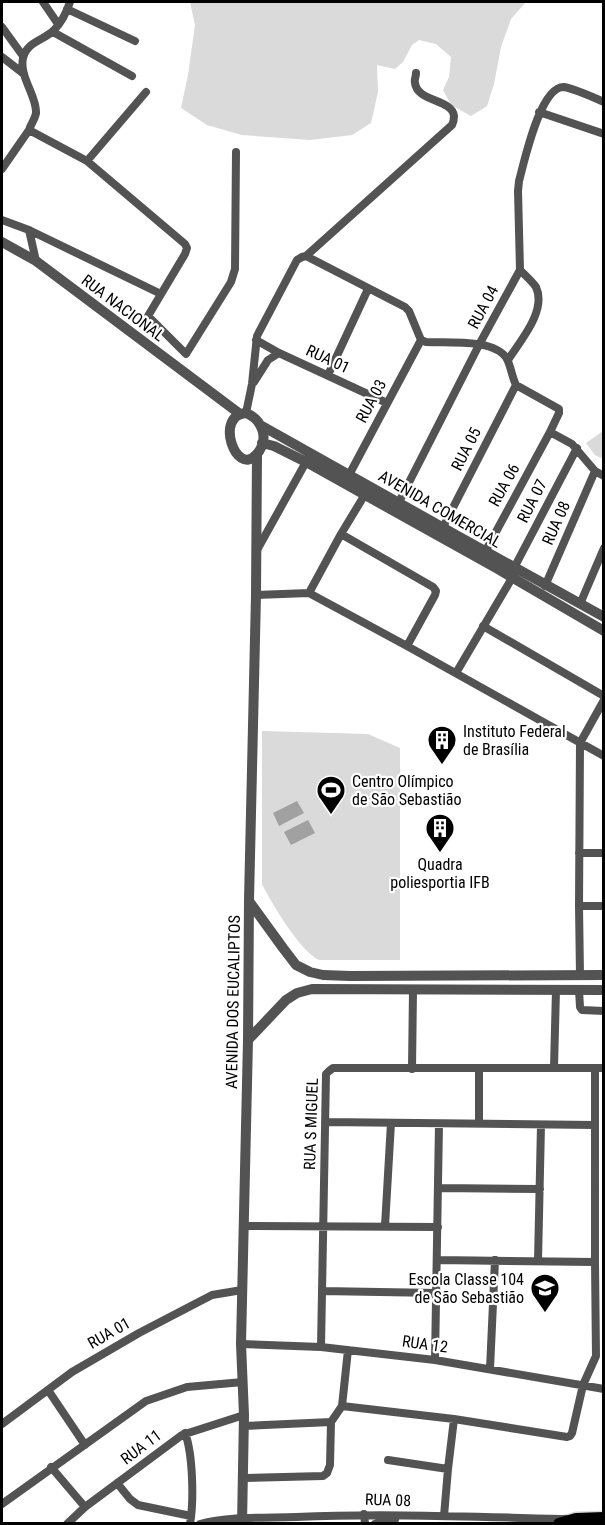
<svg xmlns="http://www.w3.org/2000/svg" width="605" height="1525" font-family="'Roboto Condensed',sans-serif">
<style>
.green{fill:#dadada}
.water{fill:#a1a1a1}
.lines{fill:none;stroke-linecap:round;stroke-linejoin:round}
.primary-casing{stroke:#dbdbdb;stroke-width:15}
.minor{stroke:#535353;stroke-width:8}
.tertiary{stroke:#535353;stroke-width:10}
.primary{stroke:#000;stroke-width:12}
.labels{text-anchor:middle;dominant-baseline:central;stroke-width:4.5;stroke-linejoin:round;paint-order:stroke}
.street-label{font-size:16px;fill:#000;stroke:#fff}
.poi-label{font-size:16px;fill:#000;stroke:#fff;text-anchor:start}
</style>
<rect width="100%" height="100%" fill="#fff"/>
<path class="green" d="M 190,2 L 526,2 L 511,19 L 501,47 L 494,84 L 487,106 L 471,116 L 451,105 L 443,90 L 449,77 L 451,57 L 436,44 L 419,40 L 412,45 L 403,62 L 395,69 L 377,65 L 378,92 L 371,123 L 352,135 L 310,140 L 242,135 L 207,125 L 181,108 L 188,75 L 195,25 Z
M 603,431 L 603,459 L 595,455 L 586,443 Z
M 262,731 L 368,734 L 400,748 L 400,960 L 319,960 C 300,951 272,904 262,884 Z"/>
<path class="water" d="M 297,801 L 304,813 L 279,826 L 273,813 Z
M 308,820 L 315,833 L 291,845 L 284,832 Z"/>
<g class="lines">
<g class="primary-casing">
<path id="primary" d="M 559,1524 L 576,1519 L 604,1518"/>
</g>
<path class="minor" d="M 43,2 L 58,24
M 67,9 L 135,41
M 2,27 L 23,56
M 53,32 L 132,76
M 2,57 L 24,74
M 539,112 L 604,134
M 29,130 C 31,124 35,119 36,113 C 37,96 19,77 23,58 C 27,41 45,40 54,30 C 61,23 67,11 70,2
M 87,161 L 146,92
M 2,169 L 29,130 L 87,161 L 185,244 L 187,248 L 185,254 L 148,316 L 186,354 L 231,282 L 235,269 L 236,152
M 2,220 L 29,230 L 161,294
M 29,230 L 36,261
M 306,256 L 405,307 L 409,311 L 421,340 L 426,342 C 446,343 495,338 507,359 C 511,367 512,377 516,385 L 559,409 L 559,413 L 550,432 L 572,444 L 595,471 L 604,476
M 256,340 L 279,353 L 387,403
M 508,360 C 520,341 547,311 536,287 C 532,281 525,275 520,270
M 328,375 L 368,289
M 254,382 L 268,360 L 279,353
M 246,413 L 252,384 L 257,336 L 297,260 L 302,257 L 306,256 L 452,125 C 453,123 454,118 454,116 C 452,99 417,102 415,83 C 414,80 416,77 416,73
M 349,475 L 421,340
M 399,502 L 480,343 L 520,270 L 518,191 L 519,181 C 524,163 540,86 564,87 C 571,88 595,98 604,102
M 443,527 L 516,385
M 341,534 L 433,587 L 436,591 L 435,595 L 407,646
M 257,550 L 306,462
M 485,552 L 550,432
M 514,568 L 577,448
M 545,586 L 595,471
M 309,593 L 341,534 L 364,496
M 256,595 L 309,593 L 407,646 L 604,756
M 580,604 L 604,548
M 483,626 L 604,696
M 456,673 L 512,578
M 579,853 L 604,853
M 579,906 L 604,906
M 580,975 L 579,906 L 580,743 L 604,700
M 579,990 L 580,1007 L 582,1010 L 604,1011
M 479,1068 L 479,1123
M 554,1068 L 556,990
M 412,1069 L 413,990
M 325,1122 L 595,1125
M 439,1188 L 540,1189
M 244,1226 L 438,1227
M 385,1226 L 391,1123
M 438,1260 L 595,1262
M 538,1261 L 541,1125
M 322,1291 L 437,1293
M 241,1344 L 321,1347 L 435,1360 L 604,1389
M 321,1347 L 326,1074 L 329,1071 L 333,1068 L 604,1068
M 435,1360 L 439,1124
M 490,1369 L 495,1260
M 48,1390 L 85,1445
M 342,1406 L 454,1419 L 567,1437 L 570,1436 L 572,1433 L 583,1385 L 596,1356 L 595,1262 L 595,1068
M 2,1424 L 72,1372 L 139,1333 L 212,1295 L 242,1290
M 243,1426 L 331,1422
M 185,1433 C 193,1454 194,1501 190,1524
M 388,1460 L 448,1469
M 51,1467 L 85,1507
M 244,1478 L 323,1476 L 327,1473 L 330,1465 L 331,1422 L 342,1406 L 348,1350
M 117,1483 L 130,1499 L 138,1505 L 191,1516
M 2,1504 L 146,1401 L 187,1387 L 243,1382
M 364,1514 L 365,1524
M 444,1516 L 448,1469 L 454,1419
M 67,1524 L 85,1507 L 182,1435 L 244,1415
M 200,1524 C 228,1516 267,1518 296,1517 C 386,1513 476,1517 566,1519
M 375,1524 L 395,1519"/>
<path class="tertiary" d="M 2,242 L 36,261 L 240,414
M 246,413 C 263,420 270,440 256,455 C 236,477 214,415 246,413 Z
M 262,426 C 375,490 490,554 604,617
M 262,443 L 274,446 L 306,462 L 496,568 L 604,631
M 249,901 L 283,948 L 296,965 L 310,972 L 323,975 L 350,976 L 604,975
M 248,1040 L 286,1000 L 297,993 L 312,989 L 604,990
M 242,1524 L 244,1415 L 241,1344 L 248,1040 L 249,900 L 256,595 L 257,454"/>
<use href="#primary" class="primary"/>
</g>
<defs>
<g id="building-pin" transform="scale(1.5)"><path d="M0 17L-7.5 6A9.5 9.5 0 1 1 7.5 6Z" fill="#000" stroke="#fff"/><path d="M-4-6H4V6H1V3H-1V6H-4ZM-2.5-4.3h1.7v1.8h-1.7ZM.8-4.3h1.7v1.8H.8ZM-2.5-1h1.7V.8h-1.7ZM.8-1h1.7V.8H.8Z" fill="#fff"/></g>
<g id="stadium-pin" transform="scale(1.5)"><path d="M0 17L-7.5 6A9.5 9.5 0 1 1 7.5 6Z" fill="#000" stroke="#fff"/><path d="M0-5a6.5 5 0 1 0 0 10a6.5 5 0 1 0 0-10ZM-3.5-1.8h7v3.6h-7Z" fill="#fff"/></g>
<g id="school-pin" transform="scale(1.5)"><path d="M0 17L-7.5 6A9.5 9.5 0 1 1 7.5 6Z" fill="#000" stroke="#fff"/><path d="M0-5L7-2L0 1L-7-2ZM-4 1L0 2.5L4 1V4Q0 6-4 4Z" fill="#fff"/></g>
</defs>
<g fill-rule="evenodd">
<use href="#building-pin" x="442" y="740"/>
<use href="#stadium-pin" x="331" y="790"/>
<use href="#building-pin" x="440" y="828"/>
<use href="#school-pin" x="545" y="1288"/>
</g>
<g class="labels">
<g class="street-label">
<text transform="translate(483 307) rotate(-62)">RUA 04</text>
<text transform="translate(123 308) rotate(37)">RUA NACIONAL</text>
<text transform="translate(328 359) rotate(25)">RUA 01</text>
<text transform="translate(371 401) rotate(-62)">RUA 03</text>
<text transform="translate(466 449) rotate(-63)">RUA 05</text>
<text transform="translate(504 485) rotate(-61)">RUA 06</text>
<text transform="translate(532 501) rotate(-63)">RUA 07</text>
<text transform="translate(440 509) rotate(30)">AVENIDA COMERCIAL</text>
<text transform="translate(556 523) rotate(-66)">RUA 08</text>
<text transform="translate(233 1002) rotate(-89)">AVENIDA DOS EUCALIPTOS</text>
<text transform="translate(311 1124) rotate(-88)">RUA S MIGUEL</text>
<text transform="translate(109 1333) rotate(-30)">RUA 01</text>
<text transform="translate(425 1344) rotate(8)">RUA 12</text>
<text transform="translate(141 1447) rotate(-37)">RUA 11</text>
<text transform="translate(388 1500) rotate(2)">RUA 08</text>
</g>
<g class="poi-label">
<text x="463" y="731">Instituto Federal<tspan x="463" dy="18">de Brasília</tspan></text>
<text x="352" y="781">Centro Olímpico<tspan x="352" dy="18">de São Sebastião</tspan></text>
<text x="440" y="864" text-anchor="middle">Quadra<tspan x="440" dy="18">poliesportia IFB</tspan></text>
<text x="524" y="1279" text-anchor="end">Escola Classe 104<tspan x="524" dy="18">de São Sebastião</tspan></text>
</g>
</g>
<rect width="605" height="1525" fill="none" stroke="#000000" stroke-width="6"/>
</svg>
